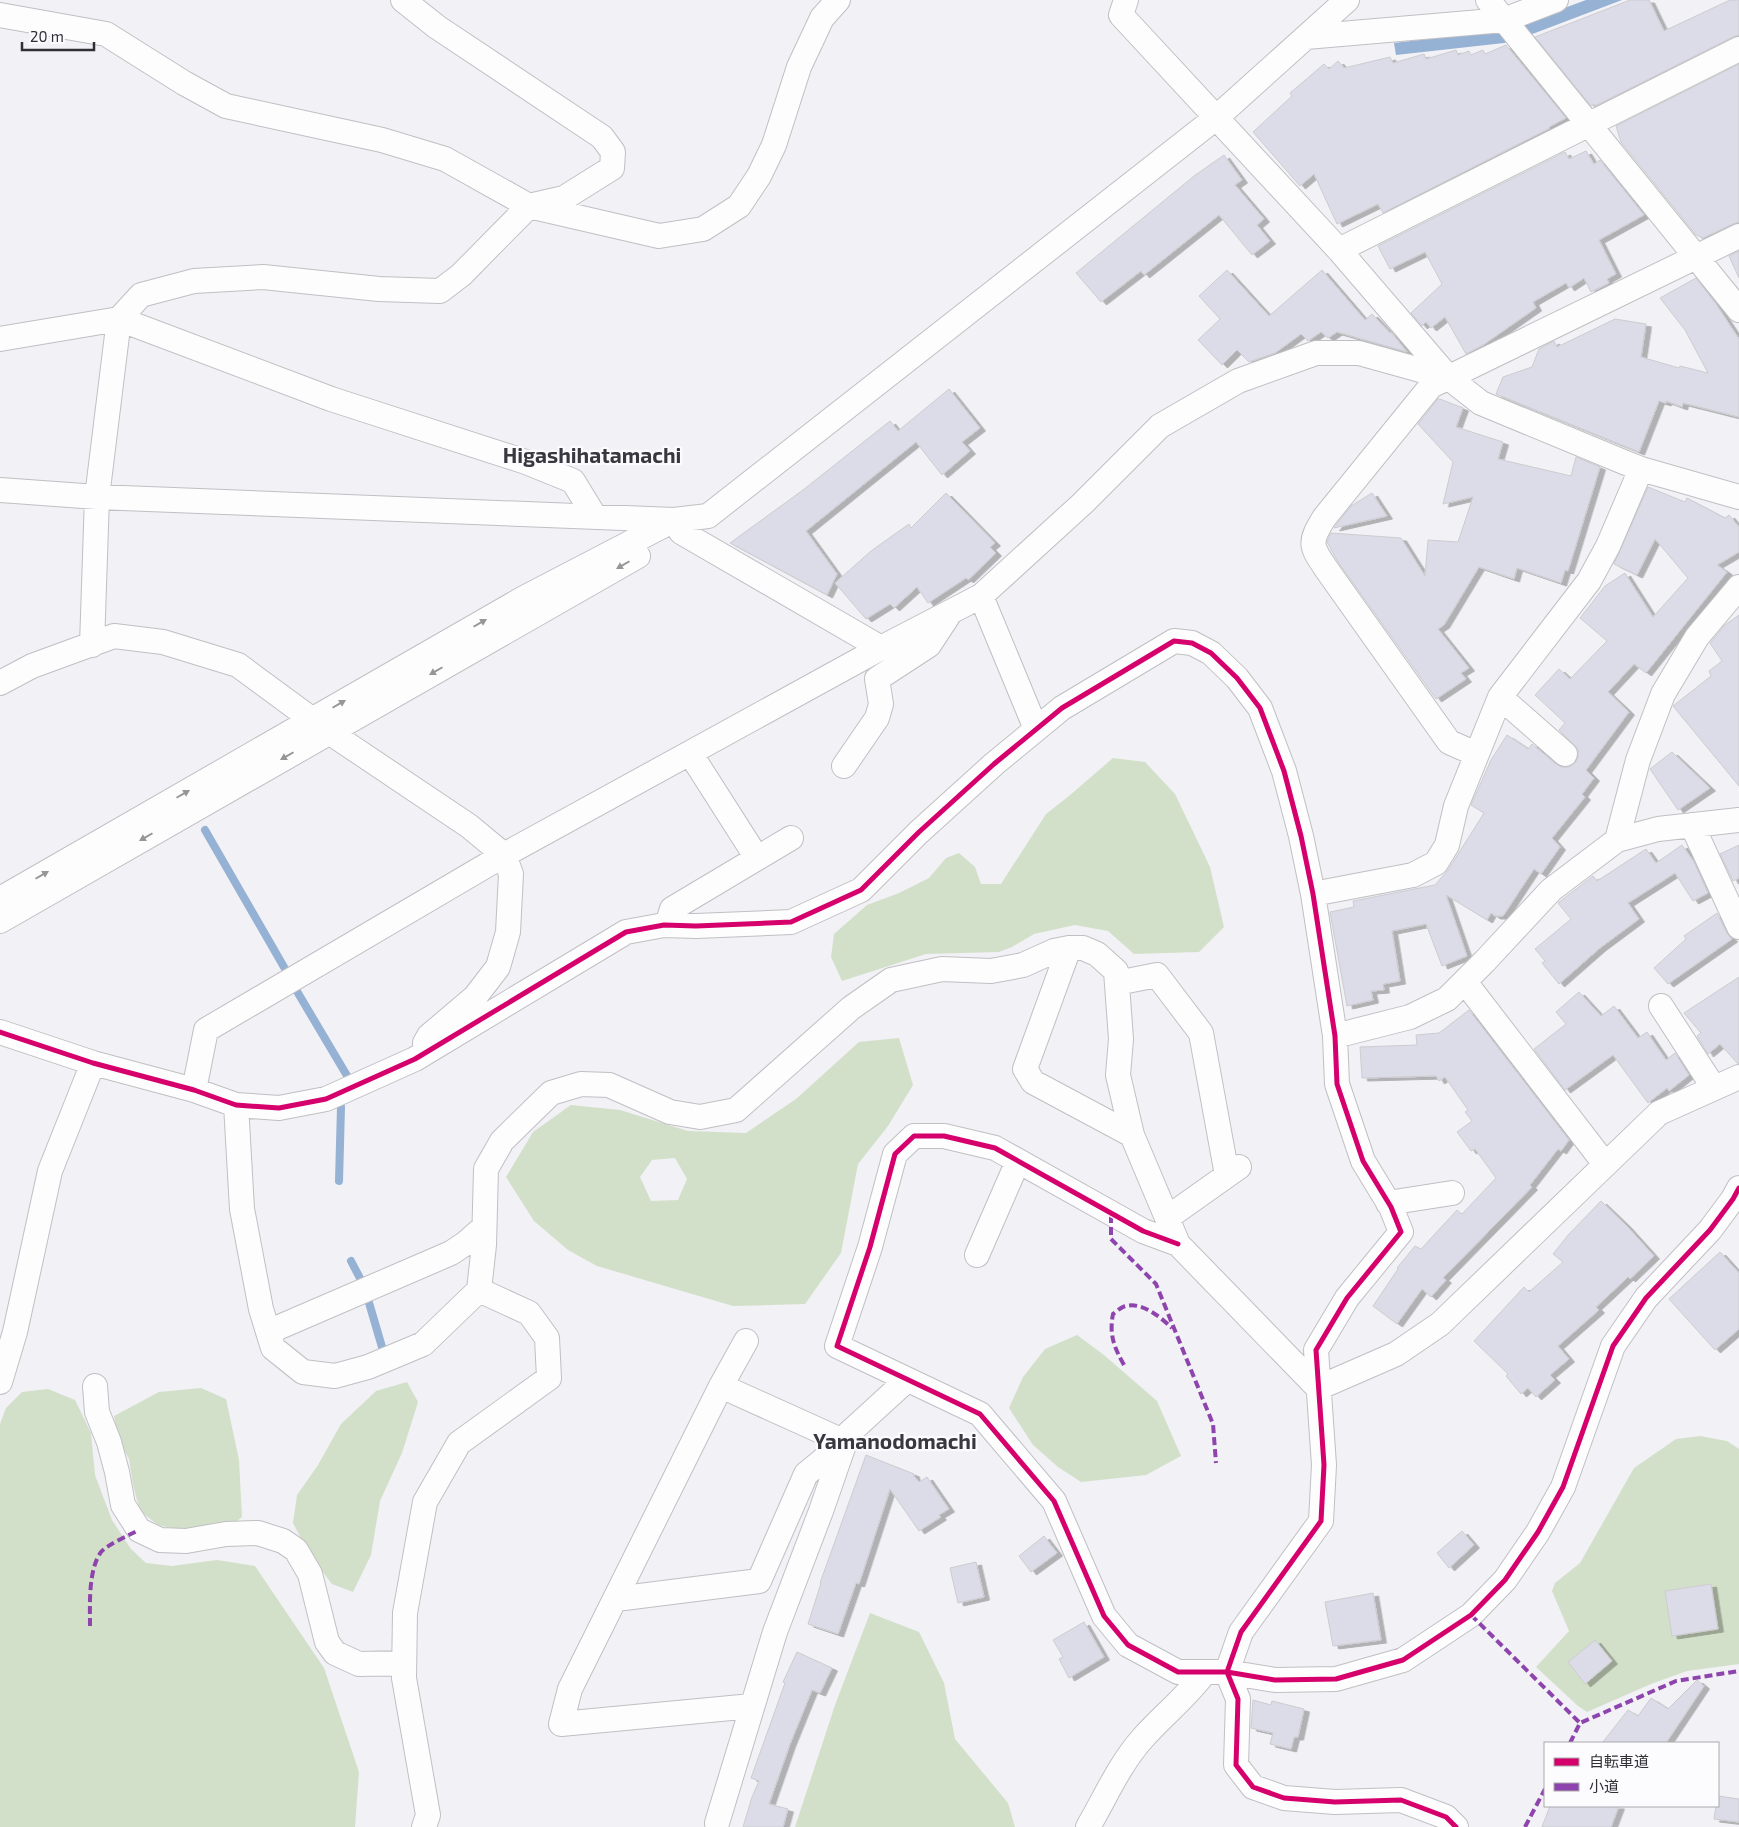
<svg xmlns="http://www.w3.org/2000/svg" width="1739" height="1827" font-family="'Exo 2','Noto Sans JP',sans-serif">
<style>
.green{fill:#d3e0c9;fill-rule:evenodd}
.water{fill:#95b1d4}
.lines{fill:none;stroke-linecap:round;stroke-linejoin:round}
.stream{stroke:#95b1d4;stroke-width:8}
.building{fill:#dcdbe8;stroke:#ccccd0;filter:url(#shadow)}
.minor-casing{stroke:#c0bfc3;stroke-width:26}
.minor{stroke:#fdfdfe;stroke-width:24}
.quiet{stroke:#8e44ad;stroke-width:4;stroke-dasharray:8 4;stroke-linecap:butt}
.cycleway-casing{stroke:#fcfcfe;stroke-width:8}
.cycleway{stroke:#d6006c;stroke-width:5}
.oneway{fill:#969699}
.labels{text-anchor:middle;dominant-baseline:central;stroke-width:4.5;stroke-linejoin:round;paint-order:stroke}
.quarter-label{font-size:21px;font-weight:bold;fill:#393841;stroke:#fcfcfe}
</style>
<defs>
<filter id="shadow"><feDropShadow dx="5.5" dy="3" stdDeviation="0" flood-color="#0004"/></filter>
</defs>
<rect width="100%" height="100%" fill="#f1f1f6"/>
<path class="green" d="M 1113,758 L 1145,762 L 1175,794 L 1210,867 L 1224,927 L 1199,952 L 1134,954 L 1108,931 L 1075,925 L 1034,934 L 1012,947 L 999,952 L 926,954 L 842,981 L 831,957 L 834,934 L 867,905 L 899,893 L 929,878 L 946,858 L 959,853 L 975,867 L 981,884 L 1001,884 L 1046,814 L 1069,796 Z
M 899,1038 L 913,1085 L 888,1126 L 858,1164 L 841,1253 L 805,1304 L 733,1306 L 597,1266 L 568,1250 L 534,1221 L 506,1177 L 533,1132 L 571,1105 L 620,1110 L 688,1131 L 746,1133 L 796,1099 L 859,1042 ZM 675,1158 L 687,1179 L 678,1200 L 651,1201 L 640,1177 L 652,1160 Z
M 1077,1335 L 1104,1355 L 1157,1401 L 1181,1456 L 1146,1475 L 1081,1482 L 1058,1467 L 1033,1445 L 1009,1408 L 1023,1377 L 1045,1349 Z
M 407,1382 L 418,1402 L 402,1453 L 380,1501 L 371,1555 L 353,1592 L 332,1584 L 309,1554 L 293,1523 L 297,1495 L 318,1465 L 341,1424 L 376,1391 Z
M 201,1388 L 226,1399 L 239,1460 L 242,1517 L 229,1527 L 193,1533 L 158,1525 L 140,1511 L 133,1485 L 129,1459 L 117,1437 L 114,1416 L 159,1392 Z
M 48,1389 L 75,1400 L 91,1433 L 95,1475 L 112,1520 L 131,1549 L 146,1563 L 172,1566 L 217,1560 L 255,1566 L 324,1668 L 359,1772 L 355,1827 L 0,1827 L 0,1424 L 6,1408 L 22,1392 Z
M 1700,1436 L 1727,1441 L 1739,1449 L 1739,1664 L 1687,1671 L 1651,1684 L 1587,1712 L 1578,1706 L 1536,1667 L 1569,1631 L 1552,1591 L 1555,1583 L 1580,1563 L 1634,1468 L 1676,1439 Z
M 870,1613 L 919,1632 L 944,1683 L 955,1739 L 1008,1803 L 1015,1827 L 795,1827 L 835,1705 Z"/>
<path class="water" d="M 1586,0 L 1622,0 L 1535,33 L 1504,43 L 1396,55 L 1394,43 L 1505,30 Z"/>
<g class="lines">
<path class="stream" d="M 205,830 L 288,974
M 295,988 L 349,1079
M 339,1181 L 341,1107
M 351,1261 L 363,1284
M 367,1296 L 382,1347"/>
</g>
<path class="building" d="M 1630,0 L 1649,0 L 1664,31 L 1730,0 L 1739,0 L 1739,35 L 1733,37 L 1595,106 L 1594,104 L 1591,106 L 1535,37 Z
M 1506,45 L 1566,118 L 1549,127 L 1550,128 L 1383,213 L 1378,204 L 1337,224 L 1314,174 L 1300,186 L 1253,132 L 1292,96 L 1290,93 L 1324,64 L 1329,69 L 1338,61 L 1344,68 L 1390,57 L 1393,63 L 1424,54 L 1426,59 L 1456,50 L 1458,55 L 1469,51 L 1471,55 L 1483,50 L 1485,54 Z
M 1739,64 L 1739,222 L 1733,224 L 1703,238 L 1696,235 L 1621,142 L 1616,126 Z
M 1586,151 L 1594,164 L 1600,160 L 1644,215 L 1599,240 L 1616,274 L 1607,279 L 1609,283 L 1591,292 L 1584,278 L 1569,288 L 1566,283 L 1533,302 L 1536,308 L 1483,345 L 1466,354 L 1445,317 L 1431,328 L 1426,322 L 1422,326 L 1411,313 L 1442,284 L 1425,252 L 1390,269 L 1378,246 L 1565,152 L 1569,159 Z
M 1224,155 L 1242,180 L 1235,185 L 1264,219 L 1257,225 L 1270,241 L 1252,255 L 1219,215 L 1144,275 L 1141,271 L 1101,302 L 1076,273 L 1194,176 Z
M 1739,251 L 1739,278 L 1729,256 Z
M 1227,270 L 1269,316 L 1322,270 L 1365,320 L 1372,314 L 1390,333 L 1391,332 L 1407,352 L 1337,332 L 1328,338 L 1321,332 L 1308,341 L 1301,334 L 1275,353 L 1249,362 L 1237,350 L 1222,365 L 1198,340 L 1220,319 L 1199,296 Z
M 1696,278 L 1716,304 L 1739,339 L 1739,417 L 1683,403 L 1682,407 L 1666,401 L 1666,403 L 1659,401 L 1639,452 L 1496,394 L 1503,377 L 1532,367 L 1539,349 L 1554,341 L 1557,347 L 1615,319 L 1646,324 L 1641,357 L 1679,368 L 1680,366 L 1708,373 L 1685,330 L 1660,298 Z
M 949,389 L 980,428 L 962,442 L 970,451 L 942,475 L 916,442 L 806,531 L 837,574 L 827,595 L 730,543 L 803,490 L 890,421 L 898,431 Z
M 1438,399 L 1440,399 L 1463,408 L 1456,427 L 1503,442 L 1498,459 L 1571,476 L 1576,457 L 1600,467 L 1568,571 L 1565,570 L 1561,583 L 1517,568 L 1514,579 L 1479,567 L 1444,625 L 1438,629 L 1469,668 L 1461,673 L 1466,679 L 1436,699 L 1338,562 L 1327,542 L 1331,533 L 1401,538 L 1425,576 L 1428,540 L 1458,542 L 1473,497 L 1443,504 L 1453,462 L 1418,424 Z
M 1648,487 L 1685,502 L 1687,498 L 1725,518 L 1729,515 L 1739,527 L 1739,552 L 1717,565 L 1727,572 L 1646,673 L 1634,664 L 1608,692 L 1629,712 L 1586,770 L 1594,778 L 1582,794 L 1585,797 L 1552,838 L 1560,847 L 1541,874 L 1534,869 L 1503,916 L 1495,916 L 1491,913 L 1487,920 L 1446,895 L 1467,956 L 1442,966 L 1426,924 L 1392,931 L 1400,981 L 1383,984 L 1384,990 L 1371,991 L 1373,1000 L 1347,1006 L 1330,912 L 1354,907 L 1353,901 L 1435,885 L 1448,870 L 1484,813 L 1471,805 L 1491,760 L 1507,735 L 1528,749 L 1532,744 L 1556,764 L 1562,767 L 1569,767 L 1575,763 L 1578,757 L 1578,749 L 1559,730 L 1565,723 L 1535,695 L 1559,669 L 1570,679 L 1607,641 L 1580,618 L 1605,586 L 1625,573 L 1653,617 L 1688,578 L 1655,539 L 1637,575 L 1614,564 Z
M 946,493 L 995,543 L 990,547 L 996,553 L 968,580 L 966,578 L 928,603 L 917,587 L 894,608 L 890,604 L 866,619 L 835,583 L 871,551 L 909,524 L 911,528 Z
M 1372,493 L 1387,516 L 1334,528 L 1351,506 Z
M 1739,615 L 1739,786 L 1673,706 L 1711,676 L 1709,671 L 1722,661 L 1710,643 L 1725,625 Z
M 1672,752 L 1710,788 L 1678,810 L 1650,769 Z
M 1682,845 L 1694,862 L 1708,893 L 1693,901 L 1675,873 L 1628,903 L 1639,919 L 1600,948 L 1559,984 L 1542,963 L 1545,961 L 1535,949 L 1571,919 L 1558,903 L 1593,876 L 1597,881 L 1646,849 L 1656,863 Z
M 1739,845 L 1739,878 L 1733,881 L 1720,854 Z
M 1717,913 L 1727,933 L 1732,939 L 1668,984 L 1654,968 L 1686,939 L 1684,936 Z
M 1739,977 L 1739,1063 L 1738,1064 L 1720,1044 L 1708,1054 L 1697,1036 L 1701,1033 L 1684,1013 Z
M 1579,992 L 1601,1016 L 1614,1006 L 1638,1038 L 1647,1032 L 1666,1060 L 1675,1053 L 1689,1075 L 1669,1091 L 1667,1088 L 1648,1103 L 1613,1055 L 1565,1090 L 1534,1049 L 1566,1024 L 1556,1012 Z
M 1469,1010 L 1569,1140 L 1561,1151 L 1558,1149 L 1530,1185 L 1532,1187 L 1443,1278 L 1446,1280 L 1431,1297 L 1422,1289 L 1397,1324 L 1373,1306 L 1398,1269 L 1397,1268 L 1415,1246 L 1421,1249 L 1457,1210 L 1462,1214 L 1496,1178 L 1475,1149 L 1471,1151 L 1457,1132 L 1472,1121 L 1465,1112 L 1468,1110 L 1445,1077 L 1439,1081 L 1436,1076 L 1362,1078 L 1360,1047 L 1417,1045 L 1416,1035 L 1439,1033 Z
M 1601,1201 L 1626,1225 L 1654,1256 L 1630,1279 L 1628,1277 L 1596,1307 L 1599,1310 L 1558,1346 L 1569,1359 L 1550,1375 L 1555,1380 L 1536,1397 L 1528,1388 L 1521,1394 L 1506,1376 L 1508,1374 L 1474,1341 L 1524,1287 L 1529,1292 L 1563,1262 L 1553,1254 L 1569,1234 Z
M 1720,1252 L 1739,1273 L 1739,1329 L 1715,1350 L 1669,1299 Z
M 866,1455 L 914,1474 L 914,1476 L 919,1482 L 927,1477 L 949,1509 L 939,1515 L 941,1517 L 919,1531 L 890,1489 L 859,1584 L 856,1583 L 838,1634 L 808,1624 L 821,1583 L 820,1583 Z
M 1462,1531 L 1474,1545 L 1449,1568 L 1437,1553 Z
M 1044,1536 L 1057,1553 L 1031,1572 L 1019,1556 Z
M 976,1562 L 984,1597 L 958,1603 L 950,1568 Z
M 1711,1584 L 1718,1629 L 1672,1636 L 1665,1591 Z
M 1373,1593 L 1381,1640 L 1333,1646 L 1325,1602 Z
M 1084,1622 L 1104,1657 L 1069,1678 L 1059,1659 L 1063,1657 L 1053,1640 Z
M 1595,1640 L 1612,1661 L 1585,1684 L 1568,1662 Z
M 797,1652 L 832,1668 L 820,1693 L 812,1690 L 790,1744 L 769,1804 L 788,1809 L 783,1827 L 743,1827 L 752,1797 L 759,1781 L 751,1778 L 785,1683 L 783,1682 Z
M 1697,1680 L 1704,1686 L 1666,1743 L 1602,1743 L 1628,1710 L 1638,1716 L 1651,1698 L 1668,1709 Z
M 1253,1700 L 1271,1705 L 1272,1701 L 1304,1709 L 1298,1737 L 1294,1737 L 1291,1749 L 1270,1744 L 1273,1733 L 1251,1728 Z
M 1718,1796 L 1739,1799 L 1739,1822 L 1714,1819 L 1716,1806 L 1718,1806 Z
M 1550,1806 L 1619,1806 L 1611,1827 L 1542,1827 Z"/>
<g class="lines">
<g class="minor-casing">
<path id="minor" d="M 1126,0 L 1121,15 L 1339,250 L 1449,378 L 1481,403 L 1626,463 L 1641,469 L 1739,497
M 1488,0 L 1739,310
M 0,15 L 106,34 L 184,83 L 226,106 L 382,140 L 445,159 L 529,206 L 659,236 L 703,229 L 739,206 L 759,176 L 774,145 L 799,67 L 822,18 L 838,0
M 1306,37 L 1504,20 L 1556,0
M 1339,250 L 1739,49
M 0,339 L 119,319 L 331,399 L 526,462 L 573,481 L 595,517
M 0,490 L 97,497 L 674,520 L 708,516 L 1217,117 L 1347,0
M 981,596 L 1036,729
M 92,645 L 97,497 L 119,319 L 141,295 L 194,281 L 263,277 L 379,289 L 440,291 L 461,275 L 529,206 L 564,198 L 612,168 L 613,152 L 602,137 L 437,27 L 403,0
M 0,683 L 32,666 L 114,636 L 163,642 L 238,665 L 329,732 L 469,826 L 504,855 L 511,874 L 508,932 L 498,967 L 475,997 L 429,1036 L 425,1043
M 1500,697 L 1565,754
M 690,753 L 757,858
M 1476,754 L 1449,742 L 1327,570 C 1311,546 1308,544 1324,518 L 1431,386 L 1739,236
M 844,766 L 877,718 L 881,704 L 877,679 L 929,645 L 950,613
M 1692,825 L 1739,927
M 1617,840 L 1638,760 L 1663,694 L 1697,637 L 1739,587
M 1313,894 L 1413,875 L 1436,863 L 1447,845 L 1456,806 L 1500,697 L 1589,581 L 1608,546 L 1641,469
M 0,899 L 524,598 L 674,520 L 681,532 L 881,648
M 0,921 L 638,556
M 667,925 L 672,909 L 791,838
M 1069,948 L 1025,1069 L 1033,1082 L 1132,1135
M 1465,982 L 1605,1164
M 1117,983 L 1157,975 L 1201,1033 L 1227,1175
M 1661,1006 L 1714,1088
M 0,1032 L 93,1063 L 194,1090 L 236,1105 L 279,1108 L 326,1099 L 415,1059 L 626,932 L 664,925 L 696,926 L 791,922 L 861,890 L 919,832 L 994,764 L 1062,708 L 1174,641 L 1192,643 L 1211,653 L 1237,678 L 1260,708 L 1284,771 L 1301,836 L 1313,894 L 1335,1036 L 1337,1084 L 1363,1161 L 1391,1207 L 1401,1232 L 1347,1298 L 1316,1350 L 1324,1465 L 1321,1521 L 1241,1632 L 1227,1672 L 1238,1699 L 1236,1765 L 1253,1787 L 1284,1798 L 1335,1802 L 1401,1800 L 1446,1817 L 1456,1827
M 1335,1036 L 1410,1017 L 1447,999 L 1485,961 L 1551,890 L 1617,840 L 1658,829 L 1739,820
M 194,1090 L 206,1030 L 504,855 L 881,648 L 981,596 L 1082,504 L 1160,426 L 1238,381 L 1316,353 L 1359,353 L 1449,378
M 236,1105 L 242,1209 L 261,1309 L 273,1348 L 303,1372 L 335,1376 L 368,1367 L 423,1344 L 479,1290 L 484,1245 L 486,1169 L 502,1141 L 551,1093 L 581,1084 L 609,1085 L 670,1112 L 700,1117 L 736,1110 L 851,1008 L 891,980 L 942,969 L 991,971 L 1023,965 L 1054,951 L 1069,948 L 1083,948 L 1097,954 L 1116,971 L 1121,1039 L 1118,1075 L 1132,1135 L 1178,1244 L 1318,1388
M 1388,1203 L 1452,1193
M 1167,1218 L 1239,1167
M 1178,1244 L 1143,1231 L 995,1148 L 944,1136 L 914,1136 L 895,1154 L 870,1247 L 837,1346 L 980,1414 L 1054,1501 L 1104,1616 L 1128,1645 L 1178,1672 L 1227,1672 L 1275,1680 L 1336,1679 L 1403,1660 L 1471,1615 L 1505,1580 L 1538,1532 L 1563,1487 L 1613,1346 L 1646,1298 L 1710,1230 L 1733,1199 L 1739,1188
M 977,1255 L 1018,1161
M 268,1332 L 451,1253 L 466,1243 L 484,1227
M 746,1341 L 721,1386 L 570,1689 L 561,1724 L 752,1706
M 0,1382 L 15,1332 L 50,1171 L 93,1063
M 95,1386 L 97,1412 L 109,1442 L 117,1472 L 123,1505 L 139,1530 L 160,1540 L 186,1541 L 226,1534 L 258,1533 L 283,1541 L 296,1550 L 310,1574 L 327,1642 L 335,1653 L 359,1664 L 404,1663
M 1318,1388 L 1396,1354 L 1440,1324 L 1659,1113 L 1739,1077
M 624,1598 L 759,1581 L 806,1474 L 845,1442 L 721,1386
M 717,1823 L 775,1632 L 821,1511 L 845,1442 L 849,1433 L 907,1380
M 424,1827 L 428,1815 L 404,1678 L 405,1613 L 425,1502 L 459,1443 L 549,1378 L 547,1338 L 529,1313 L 479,1290
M 1088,1827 C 1105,1798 1119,1765 1142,1739 C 1162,1716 1187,1697 1205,1672"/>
</g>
<use href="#minor" class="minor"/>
<path class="quiet" d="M 1111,1215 L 1111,1239 L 1156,1284 L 1213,1424 L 1216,1463
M 1124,1365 C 1114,1347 1109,1335 1113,1314 C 1116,1312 1120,1308 1123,1307 C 1141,1300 1160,1317 1172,1328
M 1471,1615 L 1580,1723
M 90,1626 C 90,1605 88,1570 101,1552 C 107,1545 129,1535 139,1530
M 1570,1743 L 1580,1723 L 1676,1681 L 1739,1671
M 1525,1827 L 1545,1789"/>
<g class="cycleway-casing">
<path id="cycleway" d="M 0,1032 L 93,1063 L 194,1090 L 236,1105 L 279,1108 L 326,1099 L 415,1059 L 626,932 L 664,925 L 696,926 L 791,922 L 861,890 L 919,832 L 994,764 L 1062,708 L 1174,641 L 1192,643 L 1211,653 L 1237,678 L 1260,708 L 1284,771 L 1301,836 L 1313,894 L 1335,1036 L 1337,1084 L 1363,1161 L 1391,1207 L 1401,1232 L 1347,1298 L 1316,1350 L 1324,1465 L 1321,1521 L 1241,1632 L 1227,1672 L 1238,1699 L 1236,1765 L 1253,1787 L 1284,1798 L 1335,1802 L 1401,1800 L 1446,1817 L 1456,1827
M 1178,1244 L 1143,1231 L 995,1148 L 944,1136 L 914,1136 L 895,1154 L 870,1247 L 837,1346 L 980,1414 L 1054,1501 L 1104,1616 L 1128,1645 L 1178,1672 L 1227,1672 L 1275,1680 L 1336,1679 L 1403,1660 L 1471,1615 L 1505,1580 L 1538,1532 L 1563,1487 L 1613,1346 L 1646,1298 L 1710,1230 L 1733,1199 L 1739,1188"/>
</g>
<use href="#cycleway" class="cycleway"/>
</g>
<defs><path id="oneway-solid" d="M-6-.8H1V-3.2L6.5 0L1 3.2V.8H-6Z" transform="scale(1.25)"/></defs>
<g class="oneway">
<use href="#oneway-solid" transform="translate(623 565) rotate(150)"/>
<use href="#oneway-solid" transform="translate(480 623) rotate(-30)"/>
<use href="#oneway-solid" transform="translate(436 671) rotate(150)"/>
<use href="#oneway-solid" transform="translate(339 704) rotate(-30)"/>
<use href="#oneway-solid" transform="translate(287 756) rotate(150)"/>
<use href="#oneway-solid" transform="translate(183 794) rotate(-30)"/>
<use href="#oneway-solid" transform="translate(146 837) rotate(150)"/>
<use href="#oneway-solid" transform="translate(42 875) rotate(-30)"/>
</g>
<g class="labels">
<g class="quarter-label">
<text x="592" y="454">Higashihatamachi</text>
<text x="895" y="1440">Yamanodomachi</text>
</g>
</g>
<rect x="1544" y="1742" width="175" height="65" fill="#fcfcfe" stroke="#aaaaad"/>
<rect x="1554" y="1758" width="25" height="8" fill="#d6006c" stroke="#aaaaad"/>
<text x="1589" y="1767" font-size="15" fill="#303034">自転車道</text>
<rect x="1554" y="1783" width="25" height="8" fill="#8e44ad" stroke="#aaaaad"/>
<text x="1589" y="1792" font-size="15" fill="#303034">小道</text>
<path d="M22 42v8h72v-8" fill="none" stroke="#303034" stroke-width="2.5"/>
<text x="30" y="42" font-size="15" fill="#303034" stroke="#fcfcfe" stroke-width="4" paint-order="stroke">20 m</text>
</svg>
